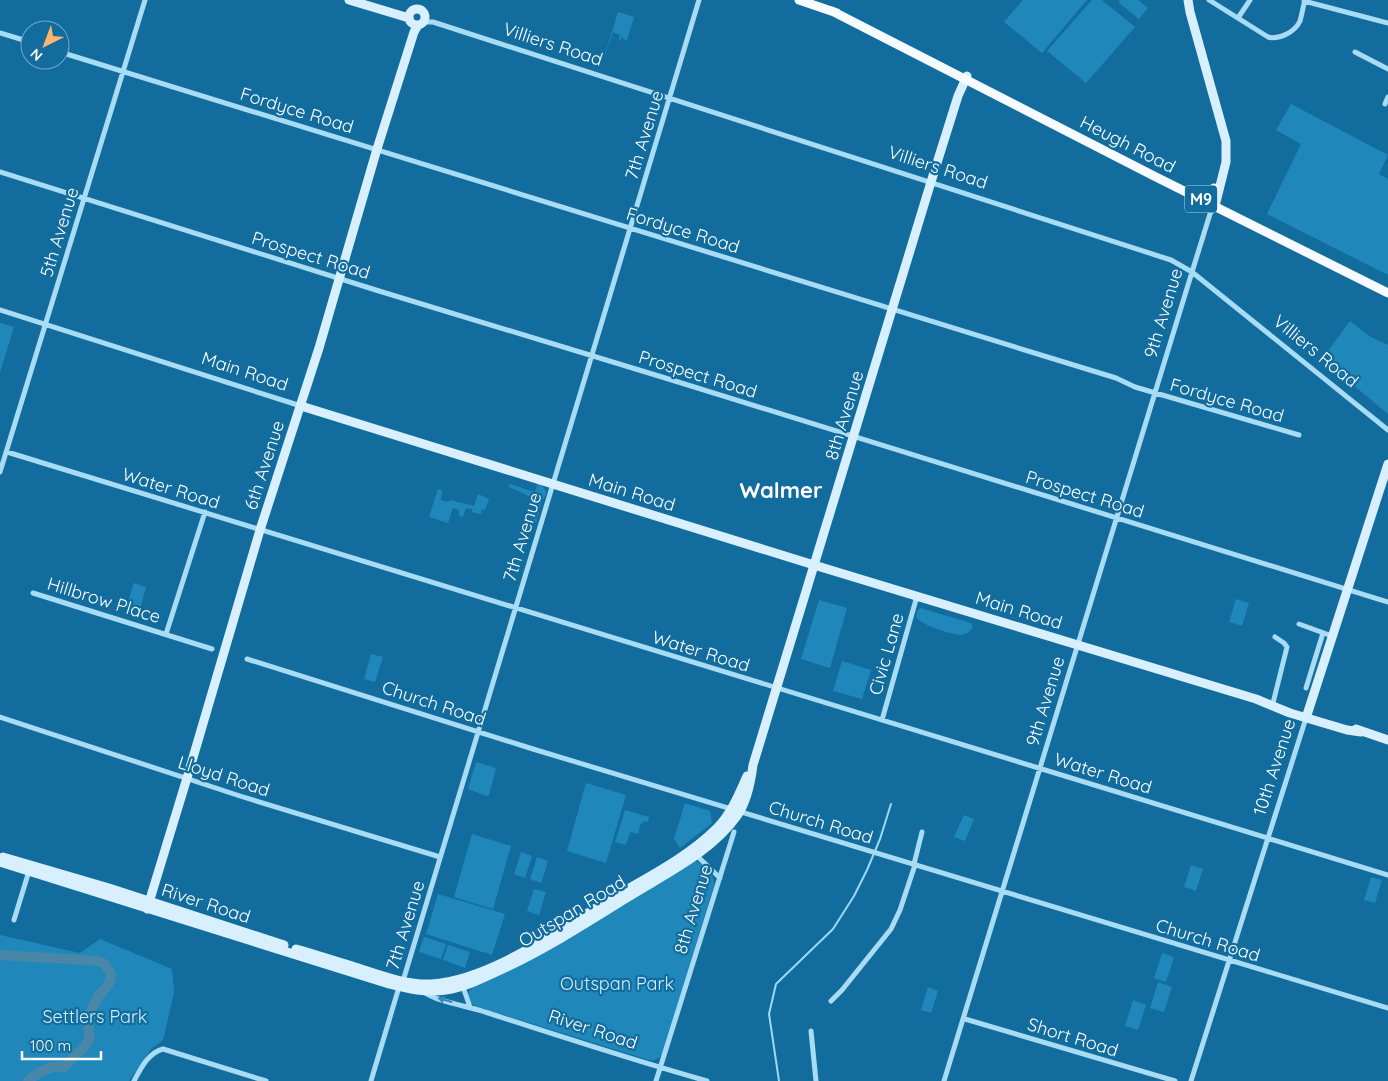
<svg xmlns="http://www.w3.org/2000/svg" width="1388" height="1081" font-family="Quicksand,sans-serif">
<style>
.green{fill:#2087bb}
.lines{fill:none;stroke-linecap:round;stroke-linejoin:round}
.stream{stroke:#9adaf8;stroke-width:2}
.river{stroke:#4887a8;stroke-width:10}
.street{stroke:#a8dbf4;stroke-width:5}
.secondary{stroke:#d8f0fd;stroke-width:9}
.primary{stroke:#f5fbff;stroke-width:9}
.oneway{fill:#3888b4}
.labels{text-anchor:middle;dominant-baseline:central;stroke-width:4.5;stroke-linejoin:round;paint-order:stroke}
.shield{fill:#126d9e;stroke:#b8d3e2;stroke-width:1}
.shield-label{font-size:16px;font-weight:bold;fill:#fff}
.street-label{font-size:18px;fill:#fff;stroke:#126d9e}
.park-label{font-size:18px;fill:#d0effe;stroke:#126d9e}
.district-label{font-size:22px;font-weight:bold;fill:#fff;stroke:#126d9e}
</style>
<rect width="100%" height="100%" fill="#126d9e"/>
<path class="green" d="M 1023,0 L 1087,0 L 1042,53 L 1004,22 Z
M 1092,0 L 1102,0 L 1135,27 L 1086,83 L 1047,51 Z
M 1120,0 L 1138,0 L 1148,8 L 1139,19 L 1118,2 Z
M 618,12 L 634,17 L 627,40 L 623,39 L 622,36 L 621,40 L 619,40 L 620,35 L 613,32 L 602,64 Z
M 1291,104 L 1388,155 L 1379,174 L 1388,179 L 1388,275 L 1267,214 L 1301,144 L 1276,130 Z
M 1350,321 L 1369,336 L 1388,345 L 1388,414 L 1322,359 Z
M 0,323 L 14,327 L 0,372 Z
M 538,483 C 554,494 542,496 540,507 C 539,512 538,517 536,523 L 533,522 L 531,518 L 537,506 L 531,499 L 531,497 L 509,487 L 509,484 L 535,492 Z
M 438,489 L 442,490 L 441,500 L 448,502 L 450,500 L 474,506 L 478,494 L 489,499 L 485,510 L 482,509 L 481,514 L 472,512 L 472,509 L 466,508 L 463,517 L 459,516 L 459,510 L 453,508 L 448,523 L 429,517 Z
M 134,583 L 146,587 L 146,588 L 139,612 L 126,608 Z
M 1236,599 L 1249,603 L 1242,626 L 1229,622 Z
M 819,600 L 847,608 L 830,668 L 801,659 Z
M 920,608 L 971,623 L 973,627 C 970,632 966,635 960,635 C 950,634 921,625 916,617 L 917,612 Z
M 371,654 L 383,657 L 375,682 L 364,679 Z
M 842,661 L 871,670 L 862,699 L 833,691 Z
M 476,762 L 496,768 L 489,795 L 486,796 L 468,789 Z
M 586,783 L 626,795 L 606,863 L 567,851 Z
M 685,803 L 710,811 L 712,823 L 680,848 L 674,839 Z
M 625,810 L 649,817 L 648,822 L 645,821 L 640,825 L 638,834 L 630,832 L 626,845 L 615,842 Z
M 964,815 L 974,819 L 965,841 L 954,837 Z
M 472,834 L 511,846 L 493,909 L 454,897 Z
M 521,852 L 532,856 L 525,878 L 514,874 Z
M 537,857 L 548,861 L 541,883 L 530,879 Z
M 695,861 C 705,864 715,875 714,886 L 662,1055 C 658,1059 654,1061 649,1060 L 475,1006 L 470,1003 L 468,993 L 472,987 Z
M 1191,865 L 1203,869 L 1196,891 L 1184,887 Z
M 1371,877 L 1382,880 L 1375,903 L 1364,900 Z
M 534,889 L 546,892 L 539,915 L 527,911 Z
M 438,894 L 505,914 L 492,955 L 426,934 Z
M 0,935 L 80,953 L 100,939 L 172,969 L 174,992 L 164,1037 L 161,1042 L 152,1048 L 129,1081 L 0,1081 Z
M 424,937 L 446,944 L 441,959 L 419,952 Z
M 448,945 L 470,952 L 465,968 L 443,960 Z
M 1162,953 L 1174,957 L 1166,982 L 1154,978 Z
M 1158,982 L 1172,987 L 1164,1012 L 1150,1008 Z
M 928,987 L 938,991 L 931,1013 L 921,1010 Z
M 1133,1000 L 1146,1005 L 1138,1030 L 1125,1026 Z"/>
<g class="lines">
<path class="stream" d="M 779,1081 L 769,1014 L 776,984 L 833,929 L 854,896 L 867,870 L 880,839 L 891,804"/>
<path class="river" d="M 0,955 L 98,961 L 105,964 L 111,974 C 109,990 105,986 98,997 C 90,1009 86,1025 90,1038 L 84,1047 L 64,1067 C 52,1064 37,1073 28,1081"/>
<path class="street" d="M 1209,0 L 1268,37 C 1279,40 1295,32 1300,21 C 1302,14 1303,7 1305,0
M 1304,1 L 1388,23
M 1238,18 L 1250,0
M 423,22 L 433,22 L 1171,260 L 1192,272 L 1388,430
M 0,33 L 30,42
M 60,52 L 1054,359 L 1116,378 L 1135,387 L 1299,435
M 1355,52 L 1388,69
M 1385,104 L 1388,97
M 0,172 L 379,291 L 662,377 L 1388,602
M 0,310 L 301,406
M 7,452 L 1388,875
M 0,472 L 145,0
M 33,593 L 212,649
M 1299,624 L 1332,636
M 166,634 L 205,512
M 247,659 L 533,749 L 1388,1008
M 1306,688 L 1323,633
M 1273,703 L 1287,647 L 1284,643 L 1275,637
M 0,717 L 240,796 L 440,857
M 882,720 L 917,596
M 695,854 L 720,878
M 914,864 L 922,832
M 14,920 L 29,871
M 462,984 L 470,1007
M 424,992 C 437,1002 468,1006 485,1012 C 559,1036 632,1060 707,1081
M 831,1001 L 842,990 L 891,929 L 900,910 L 915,865
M 965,1019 L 1175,1081
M 811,1031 L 816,1081
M 134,1081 C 141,1068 148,1053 163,1049 L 266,1081
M 371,1081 L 399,987 L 403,981 L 699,0
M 656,1081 L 734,832
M 944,1081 L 1192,272 L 1210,214 L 1215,206
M 1191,1081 L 1306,718"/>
<path class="secondary" d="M 349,0 L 409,18
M 1188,0 L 1190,12 L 1226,141 L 1226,162 L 1215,206
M409 17a8 8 0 1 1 16 0a8 8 0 1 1-16 0Z
M 301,406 L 814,565 L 1256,699 L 1290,713 L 1347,730 L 1361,732
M 1306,718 L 1388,464
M 1356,729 L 1388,740
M 3,857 L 109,888 L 284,945
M 0,862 L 389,984 C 408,989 426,993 446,990 C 462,988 477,981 492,974 C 539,953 582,926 625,899 C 663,875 711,853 737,816 C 747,802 751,781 753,765 L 931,182 L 958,96 L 967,76
M 147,909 L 187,778 L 260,530 L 319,348 L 377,149 L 414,32 L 418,25
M 296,949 C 318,955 339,962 361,969 C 383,976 407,985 431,984 C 488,981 558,931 607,901 C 644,879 686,859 717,828 C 731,814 739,794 747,776"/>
<path class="primary" d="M 799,0 L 837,13
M 832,11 L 1154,176 L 1388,293
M 1196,196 L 1205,194 L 1214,188"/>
</g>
<defs><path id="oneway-solid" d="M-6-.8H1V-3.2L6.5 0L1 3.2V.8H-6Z" transform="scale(1.25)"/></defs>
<use class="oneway" href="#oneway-solid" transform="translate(445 1000) rotate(-165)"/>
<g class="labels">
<rect class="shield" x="1185" y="185.5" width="32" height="27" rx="4"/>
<g class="shield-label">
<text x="1201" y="199">M9</text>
</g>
<g class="street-label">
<text transform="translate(553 44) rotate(18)">Villiers Road</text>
<text transform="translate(297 110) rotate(17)">Fordyce Road</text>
<text transform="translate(644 135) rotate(-73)">7th Avenue</text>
<text transform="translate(1128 144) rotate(27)">Heugh Road</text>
<text transform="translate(938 167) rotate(18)">Villiers Road</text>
<text transform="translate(683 230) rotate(17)">Fordyce Road</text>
<text transform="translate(59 232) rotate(-73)">5th Avenue</text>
<text transform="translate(311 255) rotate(17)">Prospect Road</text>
<text transform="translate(1163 313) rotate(-73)">9th Avenue</text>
<text transform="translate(1316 351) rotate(39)">Villiers Road</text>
<text transform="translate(245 371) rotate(18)">Main Road</text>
<text transform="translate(698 374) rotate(17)">Prospect Road</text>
<text transform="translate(1227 400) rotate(16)">Fordyce Road</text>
<text transform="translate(844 415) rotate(-73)">8th Avenue</text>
<text transform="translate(264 465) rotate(-72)">6th Avenue</text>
<text transform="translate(171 488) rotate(17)">Water Road</text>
<text transform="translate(632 492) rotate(17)">Main Road</text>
<text transform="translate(1085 494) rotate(17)">Prospect Road</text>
<text transform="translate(522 537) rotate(-73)">7th Avenue</text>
<text transform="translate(104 600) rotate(17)">Hillbrow Place</text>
<text transform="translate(1019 610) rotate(17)">Main Road</text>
<text transform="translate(701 651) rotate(17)">Water Road</text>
<text transform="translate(886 654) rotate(-74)">Civic Lane</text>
<text transform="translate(1045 701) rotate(-73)">9th Avenue</text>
<text transform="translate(434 703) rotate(18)">Church Road</text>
<text transform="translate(1274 767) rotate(-72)">10th Avenue</text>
<text transform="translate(1103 773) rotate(17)">Water Road</text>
<text transform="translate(224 776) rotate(18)">Lloyd Road</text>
<text transform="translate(821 822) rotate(17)">Church Road</text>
<text transform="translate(206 903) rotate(18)">River Road</text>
<text transform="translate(693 909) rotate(-73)">8th Avenue</text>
<text transform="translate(572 911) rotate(-31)">Outspan Road</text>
<text transform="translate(405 925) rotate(-73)">7th Avenue</text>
<text transform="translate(1208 940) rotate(17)">Church Road</text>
<text transform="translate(593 1029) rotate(18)">River Road</text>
<text transform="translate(1073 1037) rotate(17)">Short Road</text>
</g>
<g class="park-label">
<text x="617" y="983">Outspan Park</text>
<text x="95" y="1016">Settlers Park</text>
</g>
<g class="district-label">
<text x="781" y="490">Walmer</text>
</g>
</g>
<g transform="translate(45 45) rotate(222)"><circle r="24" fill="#126d9e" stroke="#71a7c5"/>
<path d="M0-4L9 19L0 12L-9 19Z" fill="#ffb46b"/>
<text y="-8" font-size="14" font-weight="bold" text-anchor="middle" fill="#ffffff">N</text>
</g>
<path d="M22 1051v8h79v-8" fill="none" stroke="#ffffff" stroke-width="2.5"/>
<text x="30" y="1051" font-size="15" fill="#ffffff" stroke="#126d9e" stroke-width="4" paint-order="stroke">100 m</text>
</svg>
